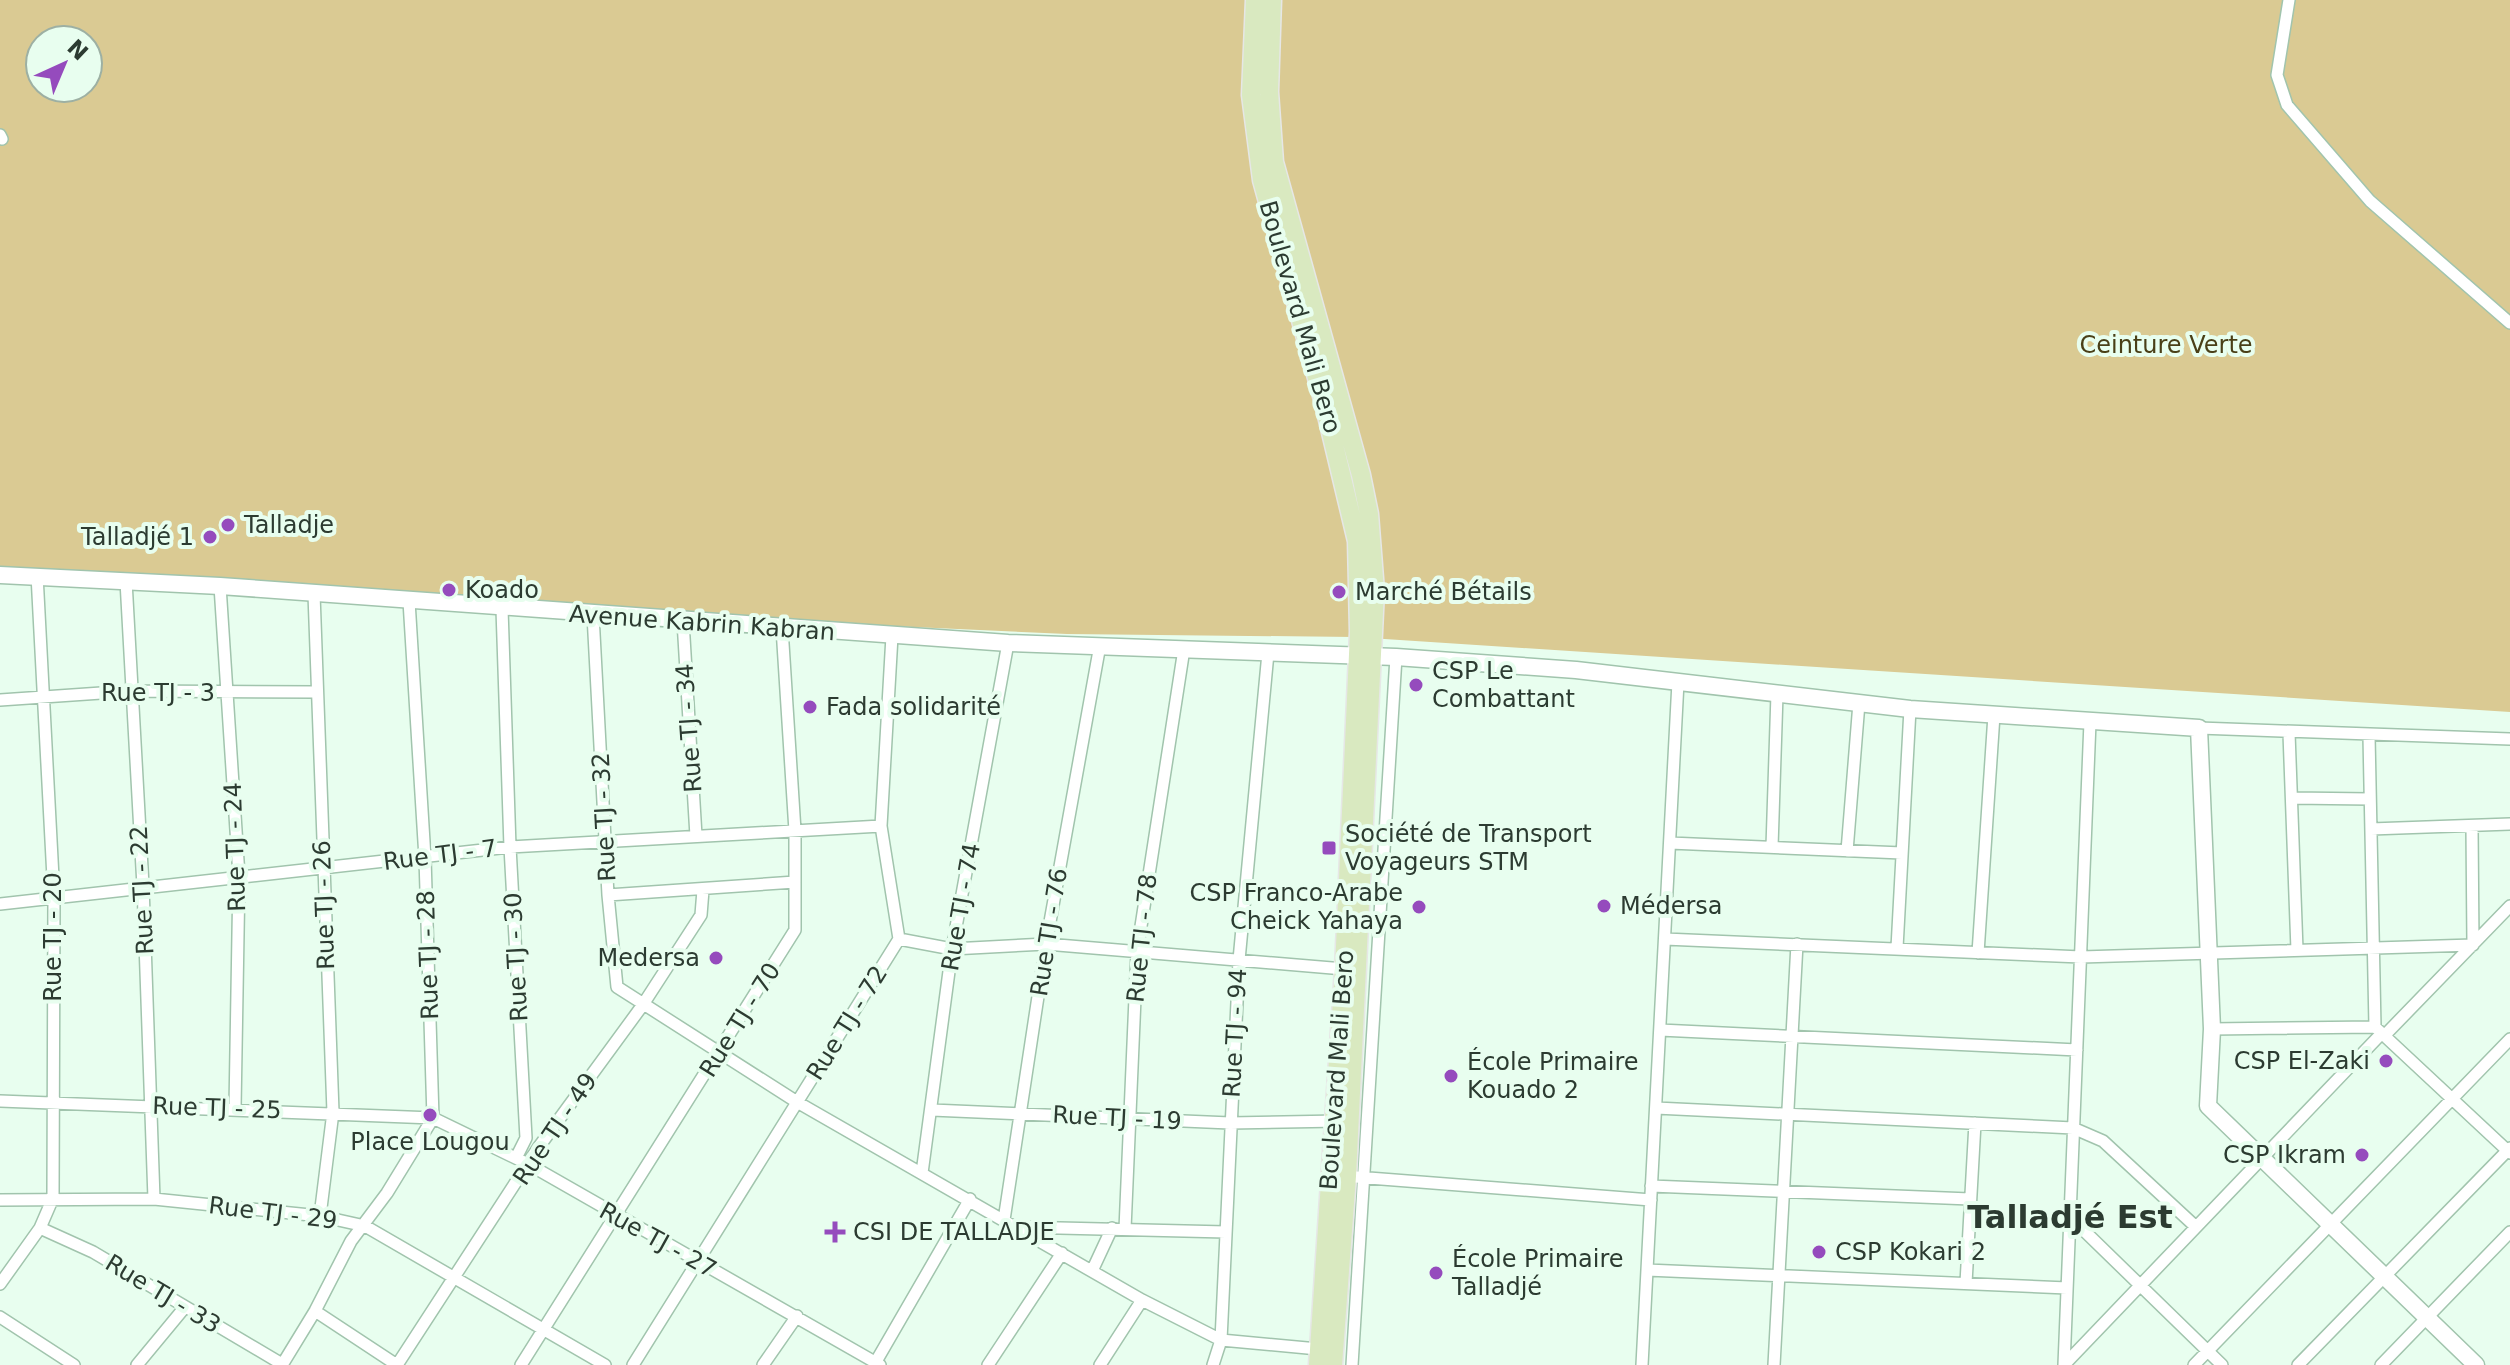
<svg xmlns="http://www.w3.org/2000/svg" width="2510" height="1365" font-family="'DejaVu Sans',sans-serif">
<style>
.park{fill:#daca93;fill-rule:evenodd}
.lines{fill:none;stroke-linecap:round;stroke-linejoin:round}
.street-casing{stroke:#a1c4ad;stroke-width:14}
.secondary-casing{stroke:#a1c4ad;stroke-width:19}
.primary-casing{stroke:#e6e7e6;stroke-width:21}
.street{stroke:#fff;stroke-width:11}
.secondary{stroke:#fff;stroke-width:16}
.primary{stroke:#d9e9c0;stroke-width:18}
.poi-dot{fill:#954bbd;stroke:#e8feef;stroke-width:3}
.labels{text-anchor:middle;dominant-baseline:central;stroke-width:8;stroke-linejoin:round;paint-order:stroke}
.street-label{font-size:24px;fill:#2c3b31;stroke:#e8feef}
.park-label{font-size:24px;fill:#493f17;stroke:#e8feef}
.poi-label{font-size:24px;fill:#2c3b31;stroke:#e8feef;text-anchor:start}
.district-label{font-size:32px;font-weight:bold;fill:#2c3b31;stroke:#e8feef}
</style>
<rect width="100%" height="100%" fill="#e8feef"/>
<path class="park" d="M 0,0 L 2510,0 L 2510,712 L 1354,637 L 1067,634 L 847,624 L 0,567 ZM 40,40 L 88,40 L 88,88 L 40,88 Z"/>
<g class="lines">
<g class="street-casing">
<path id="street" d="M 2289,0 L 2277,75 L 2287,105 L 2370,201 L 2510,323
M 0,135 L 2,139
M 126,581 L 143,886 L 154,1199
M 220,586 L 239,876 L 235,1108
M 314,594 L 333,1112 L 320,1216
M 409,601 L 425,858 L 433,1118
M 502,609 L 510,847 L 526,1138 L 516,1158
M 593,615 L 608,895 L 617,987 L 797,1102 L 1142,1300 L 1221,1340 L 1318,1349
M 683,621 L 696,836
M 0,700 L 130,691 L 316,692
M 2199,728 L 2510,739
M 2289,733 L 2297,950
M 2369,736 L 2375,1027
M 2292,798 L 2370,799
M 2472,827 L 2473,945
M 2371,829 L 2510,824
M 1670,843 L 1902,853
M 1772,847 L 1777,694
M 1847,851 L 1859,703
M 608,895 L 795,882
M 0,904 L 510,847 L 881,826
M 899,939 L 952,949 L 1046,944 L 1344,969
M 1665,939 L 2081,957 L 2473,945
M 1897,948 L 1910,709
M 1978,953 L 1994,715
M 2212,1029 L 2375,1027 L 2510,1153
M 1660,1030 L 2077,1050
M 2384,1036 L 2510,906
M 0,1101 L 433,1118 L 528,1164 L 880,1365
M 1656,1108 L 2073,1128 L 2103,1141 L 2196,1227
M 932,1110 L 1230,1123 L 1339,1121
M 922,1173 L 952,949 L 1008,643
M 1356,1177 L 1651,1200
M 1651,1186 L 1970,1199
M 0,1200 L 154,1199 L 320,1216 L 365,1226 L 605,1365
M 2070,1217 L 2222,1365
M 1004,1220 L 1046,944 L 1100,645
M 1018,1227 L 1226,1232
M 40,1228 L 93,1252 L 282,1364
M 1125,1229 L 1137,952 L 1184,649
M 1647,1270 L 2067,1288
M 1092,1271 L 1112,1228
M 1966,1283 L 1975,1123
M 0,1284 L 40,1228 L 53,1198 L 54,897 L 37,575
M 315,1311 L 397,1365
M 0,1317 L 74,1365
M 137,1365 L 185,1307
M 282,1365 L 315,1311 L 351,1241 L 387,1193 L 433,1118
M 397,1365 L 538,1148 L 642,1006 L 701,915 L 703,890
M 521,1365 L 795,930 L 795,831 L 782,628
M 633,1365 L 899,939 L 881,826 L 892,636
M 763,1365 L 797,1316
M 874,1365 L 970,1199
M 988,1365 L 1062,1253
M 1100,1365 L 1142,1300
M 1213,1365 L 1221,1340 L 1239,960 L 1268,653
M 1352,1365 L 1396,657
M 1642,1365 L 1678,682
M 1774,1365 L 1797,944
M 2064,1365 L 2090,722
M 2064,1365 L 2382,1033
M 2194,1365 L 2510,1039
M 2298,1365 L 2510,1148
M 2381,1365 L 2510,1232"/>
</g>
<g class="secondary-casing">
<path id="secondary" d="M 0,575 L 220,586 L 1008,643 L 1396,657 L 1576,670 L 1910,709 L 2199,728 L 2212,1029 L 2208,1106 L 2476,1365"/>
</g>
<g class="primary-casing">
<path id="primary" d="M 1255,0 L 1251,95 L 1262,180 L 1324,403 L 1357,541 L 1359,632 L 1344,969 L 1318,1365
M 1272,0 L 1269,92 L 1274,162 L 1361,475 L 1369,514 L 1375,591 L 1347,1176 L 1333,1365"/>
</g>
<use href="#street" class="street"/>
<use href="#secondary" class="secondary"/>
<use href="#primary" class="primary"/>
</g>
<g class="poi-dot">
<circle cx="228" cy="525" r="8"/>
<circle cx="210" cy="537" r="8"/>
<circle cx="449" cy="590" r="8"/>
<circle cx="1339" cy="592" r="8"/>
<circle cx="1416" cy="685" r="8"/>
<circle cx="810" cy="707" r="8"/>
<rect x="1321" y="840" width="16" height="16" rx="4"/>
<circle cx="1604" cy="906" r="8"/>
<circle cx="1419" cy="907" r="8"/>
<circle cx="716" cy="958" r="8"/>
<circle cx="2386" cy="1061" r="8"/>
<circle cx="1451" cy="1076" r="8"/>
<circle cx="430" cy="1115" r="8"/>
<circle cx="2362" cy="1155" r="8"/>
<path d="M831 1220h8v8h8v8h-8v8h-8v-8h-8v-8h8z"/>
<circle cx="1819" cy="1252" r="8"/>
<circle cx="1436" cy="1273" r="8"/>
</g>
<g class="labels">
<g class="street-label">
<text transform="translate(1300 317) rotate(74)">Boulevard Mali Bero</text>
<text transform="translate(702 623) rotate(4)">Avenue Kabrin Kabran</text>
<text x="158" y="693">Rue TJ - 3</text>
<text transform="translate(689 728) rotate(-94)">Rue TJ - 34</text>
<text transform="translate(604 817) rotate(-93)">Rue TJ - 32</text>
<text transform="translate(235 847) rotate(-92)">Rue TJ - 24</text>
<text transform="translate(440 855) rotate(-7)">Rue TJ - 7</text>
<text transform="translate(142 890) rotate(-93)">Rue TJ - 22</text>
<text transform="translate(324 905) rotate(-92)">Rue TJ - 26</text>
<text transform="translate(961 907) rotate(-80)">Rue TJ - 74</text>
<text transform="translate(1049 932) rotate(-81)">Rue TJ - 76</text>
<text transform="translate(53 937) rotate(-90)">Rue TJ - 20</text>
<text transform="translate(1142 938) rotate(-84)">Rue TJ - 78</text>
<text transform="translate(428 955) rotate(-92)">Rue TJ - 28</text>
<text transform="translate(516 957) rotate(-93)">Rue TJ - 30</text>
<text transform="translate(740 1020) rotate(-58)">Rue TJ - 70</text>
<text transform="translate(847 1023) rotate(-58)">Rue TJ - 72</text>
<text transform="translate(1235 1033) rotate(-87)">Rue TJ - 94</text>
<text transform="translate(1337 1070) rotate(-86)">Boulevard Mali Bero</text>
<text transform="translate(217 1108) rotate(2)">Rue TJ - 25</text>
<text transform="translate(1117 1118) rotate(3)">Rue TJ - 19</text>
<text transform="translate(555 1129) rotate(-56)">Rue TJ - 49</text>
<text transform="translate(273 1213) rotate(7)">Rue TJ - 29</text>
<text transform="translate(658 1240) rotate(29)">Rue TJ - 27</text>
<text transform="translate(163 1294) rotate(31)">Rue TJ - 33</text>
</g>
<g class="park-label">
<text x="2166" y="345">Ceinture Verte</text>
</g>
<g class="poi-label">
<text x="244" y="525">Talladje</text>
<text x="194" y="537" text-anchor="end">Talladjé 1</text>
<text x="465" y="590">Koado</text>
<text x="1355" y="592">Marché Bétails</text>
<text x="1432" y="671">CSP Le<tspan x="1432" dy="28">Combattant</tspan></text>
<text x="826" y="707">Fada solidarité</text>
<text x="1345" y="834">Société de Transport<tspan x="1345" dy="28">Voyageurs STM</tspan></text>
<text x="1403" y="893" text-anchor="end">CSP Franco-Arabe<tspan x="1403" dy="28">Cheick Yahaya</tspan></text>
<text x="1620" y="906">Médersa</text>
<text x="700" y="958" text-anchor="end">Medersa</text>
<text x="2370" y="1061" text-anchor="end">CSP El-Zaki</text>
<text x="1467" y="1062">École Primaire<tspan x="1467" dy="28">Kouado 2</tspan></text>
<text x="430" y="1142" text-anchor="middle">Place Lougou</text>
<text x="2346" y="1155" text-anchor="end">CSP Ikram</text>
<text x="853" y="1232">CSI DE TALLADJE</text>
<text x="1835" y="1252">CSP Kokari 2</text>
<text x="1452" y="1259">École Primaire<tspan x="1452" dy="28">Talladjé</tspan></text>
</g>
<g class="district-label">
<text x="2070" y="1217">Talladjé Est</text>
</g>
</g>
<g transform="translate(64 64) rotate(44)"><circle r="38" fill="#e8feef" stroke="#9db0a3" stroke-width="2"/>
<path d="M0-6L14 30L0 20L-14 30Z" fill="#954bbd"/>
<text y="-12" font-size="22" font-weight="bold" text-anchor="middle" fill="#2c3b31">N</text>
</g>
</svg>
